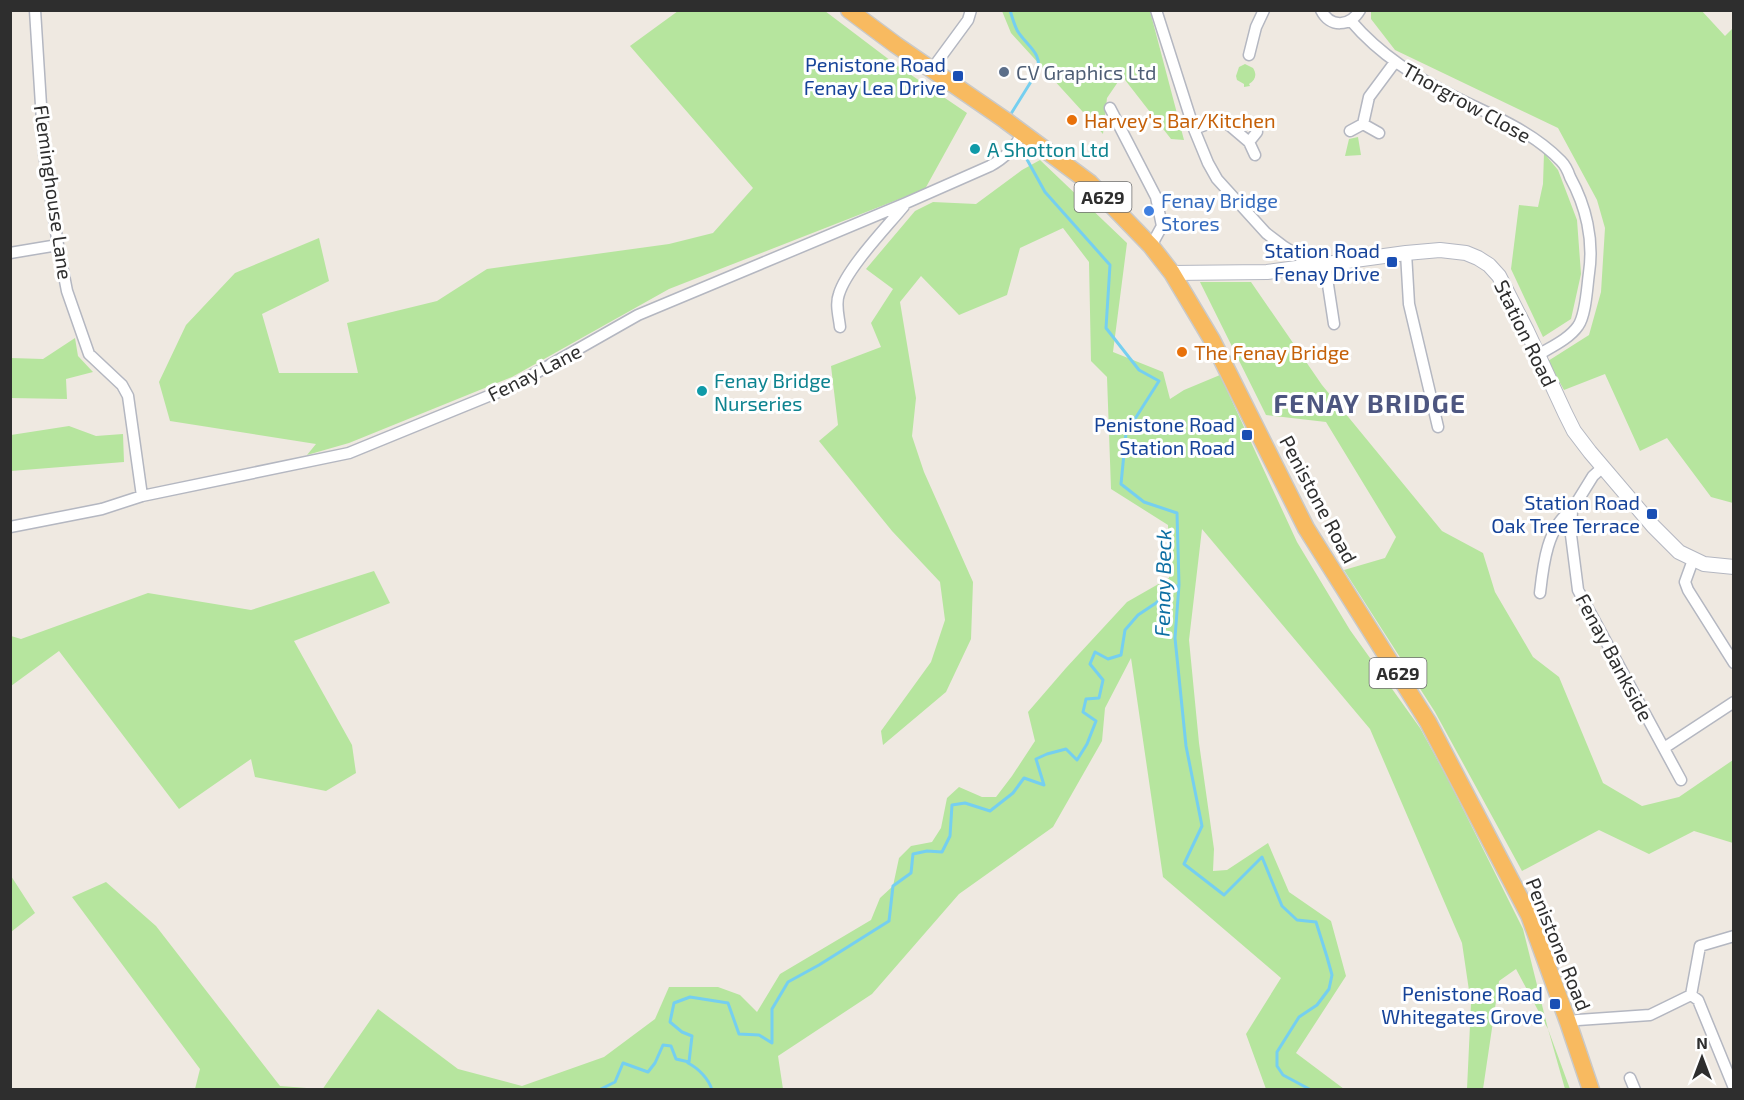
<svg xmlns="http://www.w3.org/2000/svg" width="1744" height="1100" font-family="'Exo 2',sans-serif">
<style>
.green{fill:#b6e59e}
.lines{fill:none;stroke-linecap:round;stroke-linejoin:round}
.stream{stroke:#75cff0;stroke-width:3}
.minor-casing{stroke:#b4b7c1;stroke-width:13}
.tertiary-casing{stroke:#b4b7c1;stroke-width:16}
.trunk-casing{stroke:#c9c9c9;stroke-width:19}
.minor{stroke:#fff;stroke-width:10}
.tertiary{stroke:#fff;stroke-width:14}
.trunk{stroke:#f8ba60;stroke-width:16}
.service-dot{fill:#5c6f8a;stroke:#fff;stroke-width:2}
.transit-dot{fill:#1a4fb4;stroke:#fff;stroke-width:2}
.food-dot{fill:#e8710a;stroke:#fff;stroke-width:2}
.culture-dot{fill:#0f9aa8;stroke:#fff;stroke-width:2}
.shop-dot{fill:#3f7fe0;stroke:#fff;stroke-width:2}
.labels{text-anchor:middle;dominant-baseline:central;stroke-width:6;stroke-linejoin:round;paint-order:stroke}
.shield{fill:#fff;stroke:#6d6d6d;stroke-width:1.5}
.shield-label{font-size:18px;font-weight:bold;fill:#2e2e2e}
.transit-label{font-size:20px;fill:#164399;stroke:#fff;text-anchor:end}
.service-label{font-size:20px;fill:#4e5e75;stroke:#fff;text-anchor:start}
.street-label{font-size:20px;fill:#2e2e2e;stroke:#fff}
.food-label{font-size:20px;fill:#c56008;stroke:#fff;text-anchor:start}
.culture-label{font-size:20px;fill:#0d838f;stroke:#fff;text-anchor:start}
.shop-label{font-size:20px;fill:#366cbe;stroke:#fff;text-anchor:start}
.water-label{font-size:21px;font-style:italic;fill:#0d6fa3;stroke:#fff}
.district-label{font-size:26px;font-weight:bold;letter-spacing:1.5px;fill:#4d5680;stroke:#fff}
</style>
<rect width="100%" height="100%" fill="#efe9e1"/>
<path class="green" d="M 1701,10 L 1725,36 L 1733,28 L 1733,503 L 1711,497 L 1667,438 L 1640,451 L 1605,374 L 1564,390 L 1548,361 L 1589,335 L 1601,292 L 1605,228 L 1597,200 L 1558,128 L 1395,50 L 1371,19 L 1371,11 Z
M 678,11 L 825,11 L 895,64 L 967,113 L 925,189 L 669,289 L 512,377 L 349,443 L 307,455 L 316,444 L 170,421 L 159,382 L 186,325 L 235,273 L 319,238 L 329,281 L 262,314 L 279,373 L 358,373 L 347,323 L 437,301 L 487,269 L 669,244 L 713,233 L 753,188 L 630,46 Z
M 1002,11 L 1150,11 L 1184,140 L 1171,139 L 1122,76 L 1107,98 L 1103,134 L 1011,33 Z
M 1245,64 L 1253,68 C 1257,74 1256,80 1249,84 L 1250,86 L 1244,87 L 1244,84 L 1237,80 L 1236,76 L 1239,67 Z
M 1358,137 L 1361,155 L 1345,156 L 1349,139 Z
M 1544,153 L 1558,170 L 1577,220 L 1581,274 L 1571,319 L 1543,337 L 1511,269 L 1519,205 L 1538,207 L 1543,184 Z
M 1040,160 L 1127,243 L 1113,352 L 1163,372 L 1170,399 L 1184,390 L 1220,375 L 1297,542 L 1350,630 L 1420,728 L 1450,783 L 1523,929 L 1548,1029 L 1570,1089 L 1565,1089 L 1548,1029 L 1516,969 L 1499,981 L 1483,1089 L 1467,1089 L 1471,1004 L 1462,943 L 1370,729 L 1202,529 L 1189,640 L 1199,743 L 1214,849 L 1213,871 L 1227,870 L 1268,843 L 1289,892 L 1331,921 L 1346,976 L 1296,1053 L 1344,1089 L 1266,1089 L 1246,1034 L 1281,978 L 1163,877 L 1131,658 L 1105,708 L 1102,741 L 1053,827 L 959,894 L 872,994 L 778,1056 L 783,1089 L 322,1090 L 378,1009 L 458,1069 L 522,1086 L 604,1057 L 655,1019 L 669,987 L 718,987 L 740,995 L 757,1012 L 780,974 L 871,920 L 880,898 L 893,886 L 899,858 L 911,846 L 932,842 L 941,828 L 947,798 L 959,787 L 982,797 L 996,797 L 1012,776 L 1035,741 L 1028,712 L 1066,668 L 1127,602 L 1169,578 L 1168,525 L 1111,489 L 1107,377 L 1091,361 L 1089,262 L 1063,228 L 1020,248 L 1007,295 L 959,315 L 921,276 L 900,302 L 916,398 L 912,436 L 924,472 L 973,582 L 971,639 L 946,692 L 883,745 L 881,731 L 931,662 L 945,620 L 940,582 L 892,531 L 819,441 L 838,425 L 831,366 L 881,347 L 871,323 L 893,289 L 866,269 L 915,211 L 933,202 L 976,204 L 1022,170 Z
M 1200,282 L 1251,282 L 1322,385 L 1442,531 L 1483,553 L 1495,592 L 1533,657 L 1559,677 L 1603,783 L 1642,806 L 1679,797 L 1733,760 L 1733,843 L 1694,831 L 1649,854 L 1599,830 L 1522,871 L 1435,712 L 1344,570 L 1385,558 L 1396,537 L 1326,422 L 1266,415 Z
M 75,338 L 78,356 L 93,372 L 66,379 L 67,399 L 11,398 L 11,358 L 43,359 Z
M 69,426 L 96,436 L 123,434 L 124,462 L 11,471 L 11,435 Z
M 374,571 L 390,603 L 294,641 L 352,745 L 356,773 L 326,791 L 255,777 L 251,759 L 179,809 L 59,651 L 11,686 L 11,636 L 21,639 L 148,593 L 251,610 Z
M 11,876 L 35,913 L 11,932 L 10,932 Z
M 106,882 L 156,926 L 280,1086 L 320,1089 L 195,1089 L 200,1069 L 72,897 Z"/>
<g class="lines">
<path class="stream" d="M 1009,117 L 1037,72 C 1044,53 1025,45 1017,30 C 1014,24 1012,17 1010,10
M 1019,145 L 1045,192 L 1110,265 L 1106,328 L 1139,370 L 1159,381 L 1126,433 L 1121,484 L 1144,502 L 1177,513 L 1179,585 L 1175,638 L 1186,746 L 1202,826 L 1184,864 L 1224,895 L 1262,857 L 1282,906 L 1297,920 L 1316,922 L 1327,957 L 1332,975 L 1329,989 L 1317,1005 L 1299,1017 L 1277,1052 L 1277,1066 L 1283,1075 L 1311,1090
M 688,1063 C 698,1068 709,1079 712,1090
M 599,1090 L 615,1082 L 623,1063 L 648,1072 L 655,1063 L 663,1045 L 671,1046 L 676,1059 L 689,1062 L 692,1036 L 682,1032 L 670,1022 L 674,1003 L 690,997 L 728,1003 L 739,1034 L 759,1035 L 772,1043 L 772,1009 L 788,982 L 819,965 L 889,921 L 893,886 L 911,873 L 913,854 L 927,851 L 942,852 L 950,836 L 952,805 L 965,803 L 990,811 L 1013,793 L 1024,778 L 1044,785 L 1036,759 L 1047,754 L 1066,749 L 1077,760 L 1087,744 L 1096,721 L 1083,712 L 1086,699 L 1099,698 L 1103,680 L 1090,664 L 1095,652 L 1108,659 L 1121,655 L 1125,630 L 1138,615 L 1156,603 L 1170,589 L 1179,585"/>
<g class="minor-casing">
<path id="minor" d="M 35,10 L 44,153 L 58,245 L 67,291 L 89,354 L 122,385 L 128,396 L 142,496
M 1156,10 L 1194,129 L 1208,163 L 1217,179 L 1266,233 L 1283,246 L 1315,266
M 1321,10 C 1330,28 1350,27 1360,10
M 1351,21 C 1380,55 1417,78 1457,98 C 1493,116 1532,131 1561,161 C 1565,165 1568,171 1570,177 C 1586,206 1594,240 1589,273 C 1587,287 1586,315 1578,326 C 1569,339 1551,347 1538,355
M 1249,55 L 1256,27 L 1264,10
M 932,69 L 968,20 L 971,10
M 1110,108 L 1156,197 L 1162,226 L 1151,246
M 1363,124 L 1379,133
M 1194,129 L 1222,119 L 1249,142 L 1255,155
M 1350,131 L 1363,124 L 1369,97 L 1395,62
M 1249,142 L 1257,132
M 10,253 L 58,245
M 1406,253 L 1409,304 L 1438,427
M 1325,265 L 1334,324
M 840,327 C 839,317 835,304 839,294 C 847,268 886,228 904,206
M 1603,467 L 1593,476 L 1572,510 L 1571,535 L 1578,590 L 1681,780
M 10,527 L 102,509 L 142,496 L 349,453 L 513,386 L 638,315 L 906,203 L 990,166 C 1005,158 1014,148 1023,133
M 1693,560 L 1685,582 L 1688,590 L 1734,663
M 1540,593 C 1543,566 1547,526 1572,510
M 1664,748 L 1734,702
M 1691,995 L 1700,946 L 1734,936
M 1568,1022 L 1578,1020 L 1650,1015 L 1691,995 L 1698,1000 L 1734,1088
M 1630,1078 L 1635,1090"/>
</g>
<g class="tertiary-casing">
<path id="tertiary" d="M 1172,273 L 1267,272 L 1406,253 L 1440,250 L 1466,253 L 1478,258 L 1489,265 L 1499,276 L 1527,331 L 1565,413 L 1574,431 L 1590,452 L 1653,526 L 1679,552 L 1704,564 L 1734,567"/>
</g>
<g class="trunk-casing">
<path id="trunk" d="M 849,10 L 896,45 L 1005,120 L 1090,183 L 1151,246 L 1172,273 L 1212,340 L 1306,528 L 1428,722 L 1529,915 L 1568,1022 L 1591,1090"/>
</g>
<use href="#minor" class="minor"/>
<use href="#tertiary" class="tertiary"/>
<use href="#trunk" class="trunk"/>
</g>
<circle class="service-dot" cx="1004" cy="72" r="6"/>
<g class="transit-dot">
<rect x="952" y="70" width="12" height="12" rx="3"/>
<rect x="1386" y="256" width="12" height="12" rx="3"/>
<rect x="1241" y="429" width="12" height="12" rx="3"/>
<rect x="1646" y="508" width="12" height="12" rx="3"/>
<rect x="1549" y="998" width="12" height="12" rx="3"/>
</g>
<g class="food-dot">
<circle cx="1072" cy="120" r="6"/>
<circle cx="1182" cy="352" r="6"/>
</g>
<g class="culture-dot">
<circle cx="975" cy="149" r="6"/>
<circle cx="702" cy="391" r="6"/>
</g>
<circle class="shop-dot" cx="1149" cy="211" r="6"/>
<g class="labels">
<g class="shield">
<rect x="1074.5" y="182" width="57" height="30" rx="4.5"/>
<rect x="1369.5" y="658" width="57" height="30" rx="4.5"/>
</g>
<g class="shield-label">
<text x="1103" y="197">A629</text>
<text x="1398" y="673">A629</text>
</g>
<g class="transit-label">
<text x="946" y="64">Penistone Road<tspan x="946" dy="23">Fenay Lea Drive</tspan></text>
<text x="1380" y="250">Station Road<tspan x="1380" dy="23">Fenay Drive</tspan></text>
<text x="1235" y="424">Penistone Road<tspan x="1235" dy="23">Station Road</tspan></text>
<text x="1640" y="502">Station Road<tspan x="1640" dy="23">Oak Tree Terrace</tspan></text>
<text x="1543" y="993">Penistone Road<tspan x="1543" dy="23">Whitegates Grove</tspan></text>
</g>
<g class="service-label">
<text x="1016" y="72">CV Graphics Ltd</text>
</g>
<g class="street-label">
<text transform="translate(1467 102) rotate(29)">Thorgrow Close</text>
<text transform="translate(54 192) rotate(82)">Fleminghouse Lane</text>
<text transform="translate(1526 333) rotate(64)">Station Road</text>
<text transform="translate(534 372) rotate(-27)">Fenay Lane</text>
<text transform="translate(1319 499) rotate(62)">Penistone Road</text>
<text transform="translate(1615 657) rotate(62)">Fenay Bankside</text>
<text transform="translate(1559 944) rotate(68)">Penistone Road</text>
</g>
<g class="food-label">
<text x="1084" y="120">Harvey's Bar/Kitchen</text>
<text x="1194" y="352">The Fenay Bridge</text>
</g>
<g class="culture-label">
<text x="987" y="149">A Shotton Ltd</text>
<text x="714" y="380">Fenay Bridge<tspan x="714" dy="23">Nurseries</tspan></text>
</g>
<g class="shop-label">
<text x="1161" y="200">Fenay Bridge<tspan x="1161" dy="23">Stores</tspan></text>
</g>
<g class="water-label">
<text transform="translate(1162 583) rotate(-89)">Fenay Beck</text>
</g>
<g class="district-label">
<text x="1370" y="402">FENAY BRIDGE</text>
</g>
</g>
<rect width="1744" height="1100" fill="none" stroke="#2e2e2e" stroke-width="24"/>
<g transform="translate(1702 1058)" stroke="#ffffff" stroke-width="4.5" paint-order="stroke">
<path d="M0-4.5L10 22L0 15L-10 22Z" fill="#2e2e2e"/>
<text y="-9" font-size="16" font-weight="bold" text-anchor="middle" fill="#2e2e2e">N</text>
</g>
</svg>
